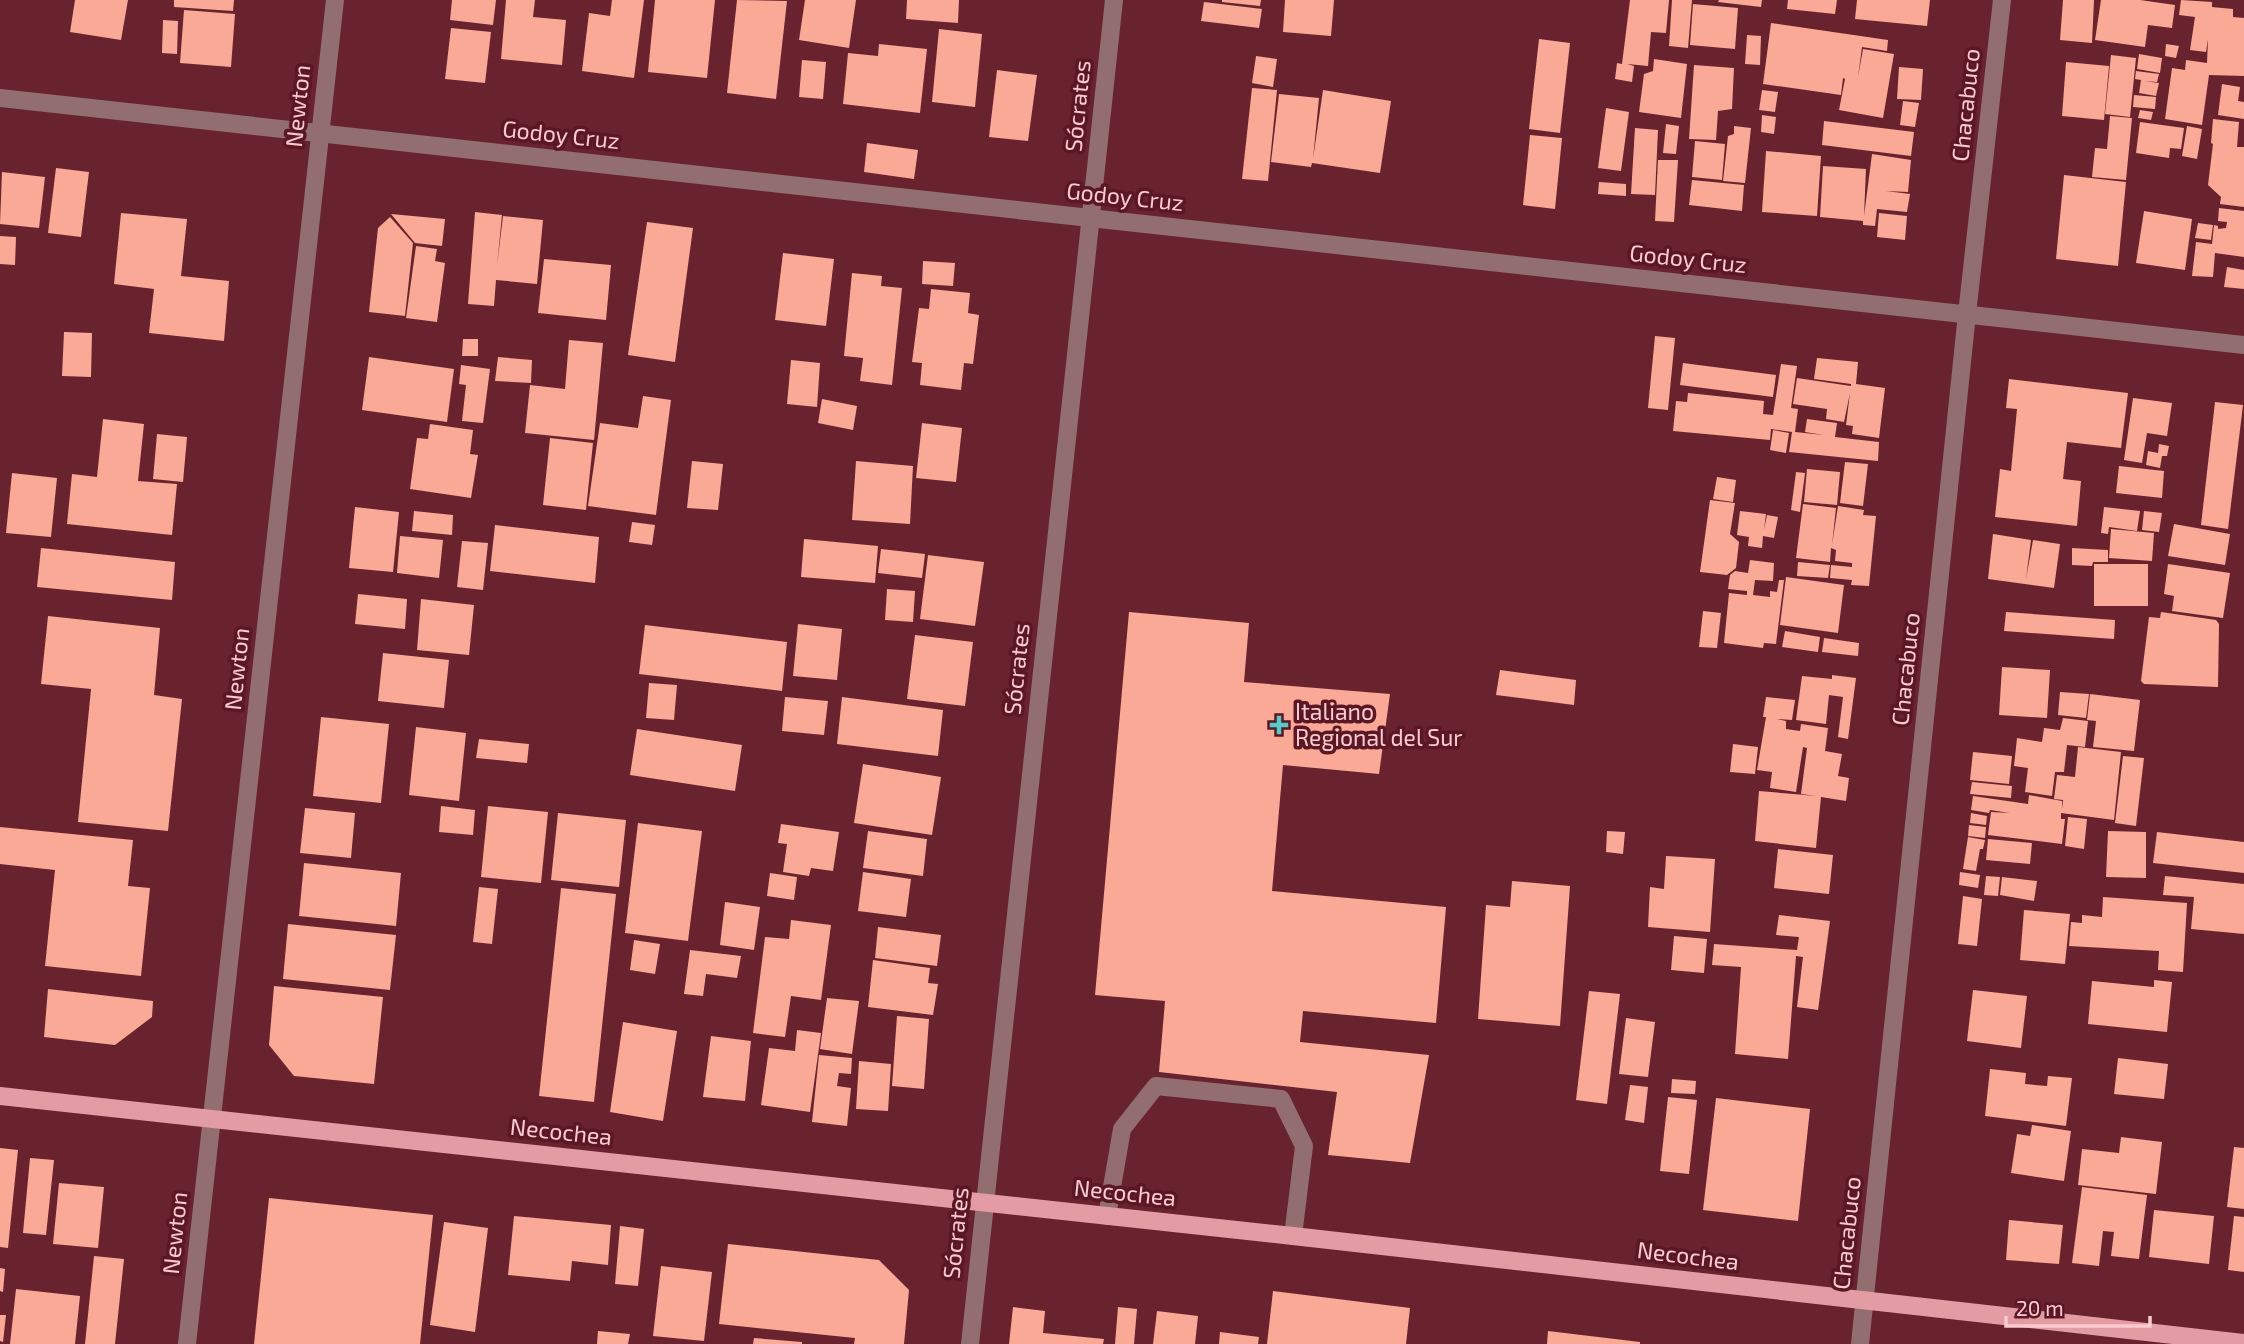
<svg xmlns="http://www.w3.org/2000/svg" width="2244" height="1344" font-family="'Exo 2',sans-serif">
<style>
.building{fill:#faa997}
.lines{fill:none;stroke-linecap:round;stroke-linejoin:round}
.minor{stroke:#926e71;stroke-width:18}
.major{stroke:#e39ca3;stroke-width:18}
.poi-dot{fill:#53cdca;stroke:#5c1725;stroke-width:2.5}
.labels{text-anchor:middle;stroke-width:7;stroke-linejoin:round;paint-order:stroke}
.street-label{font-size:23px;fill:#f8cccf;stroke:#5c1725}
.poi-label{font-size:23px;fill:#f8cccf;stroke:#5c1725;text-anchor:start}
</style>
<rect width="100%" height="100%" fill="#68232f"/>
<g class="building">
<path d="M75,0H128L121,40L70,32Z"/>
<path d="M174,0H234L233,11L174,7Z"/>
<path d="M452,0H496L493,25L450,20Z"/>
<path d="M506,0H535L533,17L566,20L562,65L501,59Z"/>
<path d="M612,0H644L634,78L582,71L589,13L610,16Z"/>
<path d="M655,0H715L707,78L648,72Z"/>
<path d="M737,0L787,1L776,99L727,93Z"/>
<path d="M805,0H856L849,48L799,40Z"/>
<path d="M907,0H959L958,23L906,19Z"/>
<path d="M1222,0H1261L1260,6L1222,2Z"/>
<path d="M1285,0H1334L1331,36L1283,32Z"/>
<path d="M1630,0H1669L1666,33L1651,32L1648,66L1627,64L1634,66L1632,82L1615,79L1617,63L1622,64Z"/>
<path d="M1672,0H1692L1688,48L1669,46Z"/>
<path d="M1719,0H1762L1761,7L1718,2Z"/>
<path d="M1788,0H1837L1835,14L1787,9Z"/>
<path d="M1857,0H1930L1927,26L1855,19Z"/>
<path d="M2063,0H2094L2092,43L2060,40Z"/>
<path d="M2101,0H2140L2175,5L2172,28L2148,25L2145,47L2095,40Z"/>
<path d="M2181,0L2212,2V7L2233,9V17L2244,18V76L2209,75L2202,125L2165,119L2172,68L2185,70L2186,60L2207,63L2208,39L2206,52L2190,50L2195,17L2179,15Z"/>
<path d="M1204,2L1262,9L1259,28L1201,21Z"/>
<path d="M1693,4L1738,8L1735,49L1690,45Z"/>
<path d="M184,10L235,14L231,67L180,63Z"/>
<path d="M163,20L178,21L177,54L162,53Z"/>
<path d="M1771,23L1888,40L1887,51L1862,47L1858,77L1863,49L1894,54L1883,118L1839,110L1845,79L1843,78L1841,95L1763,84Z"/>
<path d="M451,28L491,32L485,83L445,79Z"/>
<path d="M939,29L982,34L975,107L932,102Z"/>
<path d="M1747,35L1761,36L1760,65L1745,64Z"/>
<path d="M1539,39L1570,43L1560,133L1529,129Z"/>
<path d="M879,44L927,49L920,113L843,104L848,53L878,56Z"/>
<path d="M2166,44L2179,46L2176,58L2165,56Z"/>
<path d="M2139,54L2162,58L2160,73L2137,69Z"/>
<path d="M2111,55L2136,58L2130,117L2105,114Z"/>
<path d="M1256,56L1277,59L1273,87L1252,83Z"/>
<path d="M1654,59L1687,64L1681,118L1639,112L1644,74L1653,71Z"/>
<path d="M802,60L826,62L823,99L799,97Z"/>
<path d="M2066,62L2109,66L2104,120L2062,116Z"/>
<path d="M1694,65L1734,68L1732,109L1718,111L1716,140L1689,139Z"/>
<path d="M1899,67L1923,69L1921,100L1897,99Z"/>
<path d="M997,70L1037,75L1028,141L989,137Z"/>
<path d="M2136,71L2159,74L2157,82L2144,81L2159,83L2156,96L2139,93L2141,80L2135,79Z"/>
<path d="M2222,84L2240,87L2238,101L2244,102V119L2218,115Z"/>
<path d="M1252,88L1277,90L1268,181L1242,179Z"/>
<path d="M1323,90L1391,101L1380,173L1312,163L1311,167L1271,162L1279,94L1319,98L1313,159Z"/>
<path d="M1762,90L1778,92L1775,112L1759,110Z"/>
<path d="M2134,95L2156,97L2155,109L2133,107Z"/>
<path d="M1903,101L1919,103L1915,127L1900,125Z"/>
<path d="M1606,108L1629,112L1621,171L1598,168Z"/>
<path d="M2140,110L2153,112L2151,120L2138,118Z"/>
<path d="M1762,115L1776,117L1774,134L1761,132Z"/>
<path d="M2110,116L2132,118L2126,180L2092,177L2095,148L2107,149Z"/>
<path d="M2213,119L2239,122L2237,147H2244V207L2220,204L2221,197L2208,185L2213,144L2211,143Z"/>
<path d="M1824,121L1914,132L1911,156L1822,145Z"/>
<path d="M2140,122L2184,128L2181,149L2170,148L2169,158L2136,153Z"/>
<path d="M1666,124L1679,126L1676,154L1663,153Z"/>
<path d="M1734,126L1751,128L1745,183L1723,181L1728,136L1734,134Z"/>
<path d="M2187,126L2202,129L2197,159L2182,156Z"/>
<path d="M1635,128L1658,130L1655,195L1631,194Z"/>
<path d="M1530,135L1562,138L1555,209L1523,205Z"/>
<path d="M1695,141L1725,144L1722,180L1692,177Z"/>
<path d="M867,143L918,150L914,179L864,172Z"/>
<path d="M1766,151L1821,156L1817,216L1762,212Z"/>
<path d="M1872,154L1911,160L1908,192L1886,191L1910,194L1907,212L1877,209L1875,226L1863,225V221L1820,217L1823,166L1866,169L1864,216Z"/>
<path d="M1658,160H1678L1674,222L1655,221Z"/>
<path d="M56,168L89,172L81,237L48,233Z"/>
<path d="M2,172L45,177L39,228L0,224Z"/>
<path d="M2064,175L2126,182L2118,266L2056,259Z"/>
<path d="M1692,180L1744,185L1742,211L1689,205Z"/>
<path d="M1599,182L1626,184V196L1598,194Z"/>
<path d="M2219,208L2244,211V257L2215,253L2213,277L2192,276L2196,242L2212,244L2214,225L2218,226V229L2226,228L2227,222L2218,221Z"/>
<path d="M2144,211L2192,219L2185,270L2136,263Z"/>
<path d="M475,212L502,215L497,266L503,216L543,220L537,284L496,280L494,306L468,304Z"/>
<path d="M121,213L187,219L181,276L229,281L224,341L149,333L154,289L114,284Z"/>
<path d="M1879,213L1907,216L1905,240L1877,237Z"/>
<path d="M391,214L445,219L442,246L415,243Z"/>
<path d="M390,217L413,243L405,316L369,312L378,228Z"/>
<path d="M647,222L693,228L675,362L628,355Z"/>
<path d="M2198,223L2213,225L2211,240L2195,238Z"/>
<path d="M0,236L16,237L15,265L0,264Z"/>
<path d="M416,246L437,249L435,261L445,263L437,322L406,318Z"/>
<path d="M783,253L834,259L826,326L775,320Z"/>
<path d="M544,259L611,265L606,320L538,313Z"/>
<path d="M923,261L955,263L953,286L922,284Z"/>
<path d="M2227,267L2244,270V289L2224,287Z"/>
<path d="M852,273L882,276L881,286L902,288L892,385L860,381L863,358L844,356Z"/>
<path d="M931,289L970,293L968,313L979,315L973,364L964,363L961,390L920,385L922,363L912,362L919,308L929,309Z"/>
<path d="M64,332L92,333L91,377L62,376Z"/>
<path d="M1655,336L1675,338L1668,410L1648,408Z"/>
<path d="M463,339H478V356H462Z"/>
<path d="M569,340L603,343L594,440L525,433L530,385L565,389Z"/>
<path d="M369,357L454,369L447,422L362,410Z"/>
<path d="M498,357L532,360L531,383L495,381Z"/>
<path d="M1817,358L1858,362L1856,384L1885,388L1879,438L1852,434L1853,426L1846,425L1850,393L1844,422L1826,419L1827,409L1793,404L1797,378L1851,386V384L1814,379Z"/>
<path d="M791,360L820,363L817,407L787,404Z"/>
<path d="M1683,363L1776,375L1773,397L1680,385Z"/>
<path d="M1781,364L1797,366L1791,408L1798,409L1795,432L1824,435L1805,432L1807,419L1837,423L1835,437L1879,442L1878,461L1789,452L1792,432L1771,429L1770,440L1673,431L1676,401L1687,402L1688,393L1764,401L1763,414L1773,415Z"/>
<path d="M461,365L490,369L483,423L462,421L466,385L459,384Z"/>
<path d="M2009,379L2128,393L2121,448L2067,442L2063,479L2081,481L2077,526L1995,517L2000,469L2011,471L2017,409L2006,408Z"/>
<path d="M643,396L671,400L656,515L588,506L600,423L638,428Z"/>
<path d="M2133,398L2172,403L2167,436L2147,433L2142,463L2124,460Z"/>
<path d="M822,399L857,406L853,430L818,423Z"/>
<path d="M2215,402L2243,405L2228,529L2201,525Z"/>
<path d="M103,419L144,424L138,481L177,484L172,535L67,524L72,474L97,477Z"/>
<path d="M922,423L962,428L956,482L916,478Z"/>
<path d="M430,424L473,430L470,454L478,455L471,498L410,489L417,438L428,439Z"/>
<path d="M1773,430L1789,433L1786,453L1770,450Z"/>
<path d="M157,434L187,437L183,482L153,479Z"/>
<path d="M550,438L593,443L586,510L543,505Z"/>
<path d="M2159,444L2169,446L2167,456H2162L2160,468L2146,465L2148,451L2158,453Z"/>
<path d="M692,461L723,464L718,510L687,508Z"/>
<path d="M856,461L913,466L910,524L852,520Z"/>
<path d="M1845,462L1868,464L1863,506L1840,503Z"/>
<path d="M2119,466L2164,471L2162,498L2116,493Z"/>
<path d="M1807,469L1840,472L1837,505L1804,502Z"/>
<path d="M1796,472L1805,473L1800,512L1791,510Z"/>
<path d="M12,473L57,478L51,537L6,533Z"/>
<path d="M1717,477L1736,480L1733,502L1713,499Z"/>
<path d="M1710,500L1735,503L1730,534L1739,542L1736,568L1727,575L1700,572Z"/>
<path d="M1803,504L1836,508L1832,545L1838,506L1864,510L1863,515L1876,516L1869,586L1851,585L1852,580L1830,578L1831,565L1852,567V563L1835,561L1836,550L1831,548L1830,562L1796,558Z"/>
<path d="M355,507L399,512L393,572L349,568Z"/>
<path d="M2104,507L2140,511L2137,531L2109,527L2108,534L2101,533Z"/>
<path d="M414,511L453,515L452,535L412,531Z"/>
<path d="M1740,511L1766,514L1764,530L1767,515L1778,517L1774,538L1763,536L1762,548L1748,546L1749,537L1737,535Z"/>
<path d="M2144,511L2162,513L2159,532L2142,530Z"/>
<path d="M632,522L655,525L652,545L629,542Z"/>
<path d="M2174,524L2230,534L2225,565L2168,556Z"/>
<path d="M495,525L599,537L595,583L490,571Z"/>
<path d="M2111,529L2154,533L2152,561L2109,558Z"/>
<path d="M1993,534L2031,540L2026,579L2033,540L2060,544L2054,588L1988,579Z"/>
<path d="M400,536L443,540L439,578L397,573Z"/>
<path d="M804,539L878,546L875,583L801,577Z"/>
<path d="M462,541L488,543L483,590L457,587Z"/>
<path d="M41,548L175,562L172,600L37,587Z"/>
<path d="M2072,548L2108,550V562H2093L2092,566L2072,565Z"/>
<path d="M881,549L925,554L922,578L878,573Z"/>
<path d="M928,555L984,562L975,626L920,619Z"/>
<path d="M1750,560L1774,563L1773,581L1755,580L1753,595L1770,597V591L1777,592L1779,580H1784L1776,644L1764,643L1763,648L1724,643L1729,593L1747,595V591L1728,589L1730,575L1735,571L1748,573Z"/>
<path d="M1798,562L1830,565L1828,578L1797,576Z"/>
<rect x="2094" y="564" width="54" height="42"/>
<path d="M2168,564L2230,573L2223,618L2172,611L2174,596L2164,594Z"/>
<path d="M1786,577L1844,585L1838,633L1780,625Z"/>
<path d="M887,589L915,591L913,622L885,620Z"/>
<path d="M358,594L407,599L405,629L355,624Z"/>
<path d="M421,599L474,605L469,655L417,650Z"/>
<path d="M1703,611L1721,613L1717,648L1699,647Z"/>
<path d="M1129,612L1249,623L1244,682L1390,694L1379,774L1283,765L1272,891L1446,907L1436,1023L1303,1011L1300,1042L1429,1055L1410,1163L1328,1155L1337,1092L1159,1072L1165,1001L1095,995Z"/>
<path d="M2006,612L2115,620L2114,639L2004,631Z"/>
<path d="M2161,612L2216,620L2219,624L2218,687L2144,684L2141,681L2149,617L2160,618Z"/>
<path d="M48,616L160,628L154,695L182,699L168,831L78,822L91,689L41,684Z"/>
<path d="M798,624L842,629L837,680L793,676Z"/>
<path d="M645,625L787,642L782,691L639,674Z"/>
<path d="M1785,631L1820,637L1818,652L1782,647Z"/>
<path d="M915,635L973,642L965,706L907,699Z"/>
<path d="M1824,638L1859,643L1858,656L1822,652Z"/>
<path d="M383,653L449,660L444,708L378,701Z"/>
<path d="M2002,667L2050,670L2047,718L1999,715Z"/>
<path d="M1500,670L1576,680L1574,705L1496,695Z"/>
<path d="M1832,675L1856,678L1848,739L1838,737L1843,697L1829,695L1826,724L1796,720L1802,676L1832,679Z"/>
<path d="M649,683L677,685L674,720L646,718Z"/>
<path d="M2060,692L2089,694L2086,718L2058,715Z"/>
<path d="M2090,694L2140,700L2134,751L2093,747L2096,721L2087,720Z"/>
<path d="M785,697L828,701L824,735L782,731Z"/>
<path d="M842,697L943,710L938,756L837,744Z"/>
<path d="M1766,697L1795,700L1792,720L1777,719L1786,721V729L1800,731L1801,724L1828,728L1825,751L1842,754L1838,776L1849,778L1846,801L1821,797L1816,848L1755,841L1759,791L1817,796L1801,794L1807,748L1803,747L1796,792L1770,788L1772,772L1757,770L1766,717H1763Z"/>
<path d="M321,717L389,724L381,803L313,796Z"/>
<path d="M2063,718L2088,721L2085,747L2067,745L2064,772H2055L2052,796L2025,792L2028,768L2014,766L2017,738L2042,742L2044,728L2060,730Z"/>
<path d="M416,727L466,733L459,801L409,795Z"/>
<path d="M637,729L742,745L735,791L630,775Z"/>
<path d="M479,739L529,744L527,763L476,758Z"/>
<path d="M1733,744L1758,747L1755,774L1730,772Z"/>
<path d="M2078,747L2121,752L2114,820L2061,813V819H2065L2062,844L1988,835L1991,812L2010,813L1990,810L1989,813L1971,810L1973,796L2028,804L2029,795L2062,801V809L2063,800L2054,799L2057,775L2075,777Z"/>
<path d="M1973,752L2012,756L2009,784L1970,780Z"/>
<path d="M2123,756L2144,758L2136,826L2115,823Z"/>
<path d="M863,764L941,777L932,835L854,823Z"/>
<path d="M1972,782L2012,786L2011,798L1970,794Z"/>
<path d="M441,806L475,810L473,835L439,832Z"/>
<path d="M488,806L548,812L541,883L481,877Z"/>
<path d="M305,808L355,813L351,858L300,853Z"/>
<path d="M558,813L626,820L619,887L551,880Z"/>
<path d="M1971,813L1987,816L1986,825L1970,823Z"/>
<path d="M2068,817L2087,819L2084,849L2065,846Z"/>
<path d="M638,823L702,831L688,941L625,933Z"/>
<path d="M781,824L839,832L833,871L811,868L809,876L783,872L787,844L778,843Z"/>
<path d="M1969,825L1986,827L1985,838L1968,836Z"/>
<path d="M0,827L133,840L128,886L150,888L141,976L45,966L55,870L0,864Z"/>
<path d="M868,831L927,839L923,876L863,868Z"/>
<path d="M1607,831L1625,832L1623,854L1606,852Z"/>
<path d="M2108,831L2146,832V878L2106,877Z"/>
<path d="M2157,832L2244,842V873L2153,863Z"/>
<path d="M1968,837L1985,840L1983,849H1980L1976,871L1963,869Z"/>
<path d="M1988,839L2032,843L2030,864L1986,860Z"/>
<path d="M1778,849L1833,855L1829,894L1774,888Z"/>
<path d="M1666,856L1715,859L1710,932L1648,927L1650,887L1664,889Z"/>
<path d="M304,863L401,873L396,926L299,916Z"/>
<path d="M863,872L911,879L906,917L858,911Z"/>
<path d="M1960,872L1980,875L1978,888L1959,885Z"/>
<path d="M770,873L797,877L794,900L767,896Z"/>
<path d="M1986,876L2000,877L1998,896L1984,895Z"/>
<path d="M2165,876L2244,884V934L2191,929L2194,897L2163,895Z"/>
<path d="M2002,877L2037,881L2034,901L2000,895Z"/>
<path d="M1512,881L1570,886L1560,1026L1478,1019L1486,905L1510,907Z"/>
<path d="M479,887L498,889L492,944L473,942Z"/>
<path d="M561,888L616,894L594,1102L539,1096Z"/>
<path d="M1963,896L1982,899L1977,946L1958,944Z"/>
<path d="M2103,897L2187,903L2183,972L2158,970L2159,951L2069,946L2071,922L2082,923V915L2102,917Z"/>
<path d="M725,902L760,907L754,950L720,945Z"/>
<path d="M2024,910L2070,914L2065,964L2020,960Z"/>
<path d="M1779,915L1830,921L1818,1010L1797,1007L1803,957L1796,956L1788,1059L1735,1054L1741,967L1712,965L1714,944L1797,950L1799,937L1776,935Z"/>
<path d="M791,920L831,925L821,1000L791,996L785,1037L753,1033L765,937L789,939Z"/>
<path d="M288,924L396,935L390,990L283,979Z"/>
<path d="M878,927L941,935L937,966L875,958Z"/>
<path d="M1674,936L1707,939L1704,973L1671,970Z"/>
<path d="M634,940L660,944L655,974L630,970Z"/>
<path d="M690,950L741,956L737,978L706,974L703,996L684,994Z"/>
<path d="M873,960L930,968L928,983L938,984L933,1015L868,1007Z"/>
<path d="M2154,980L2172,982L2167,1032L2088,1024L2092,981L2154,987Z"/>
<path d="M274,986L383,997L374,1084L294,1076L269,1045Z"/>
<path d="M48,989L153,1001L152,1017L115,1045L44,1037Z"/>
<path d="M1973,990L2027,996L2021,1048L1967,1041Z"/>
<path d="M1589,991L1620,994L1607,1104L1576,1100Z"/>
<path d="M827,998L859,1001L852,1054L820,1049Z"/>
<path d="M897,1016L929,1019L924,1089L892,1086Z"/>
<path d="M1626,1018L1655,1022L1648,1077L1619,1074Z"/>
<path d="M623,1022L677,1031L663,1121L610,1112Z"/>
<path d="M797,1030L821,1033L810,1112L761,1105L769,1048L795,1051Z"/>
<path d="M711,1036L751,1041L745,1101L703,1097Z"/>
<path d="M819,1055L852,1058L851,1074L839,1073L837,1086L851,1088L847,1126L812,1122Z"/>
<path d="M2118,1058L2168,1064L2164,1099L2114,1094Z"/>
<path d="M859,1061L891,1064L888,1111L856,1109Z"/>
<path d="M1990,1069L2026,1073L2025,1084L2047,1086L2048,1076L2072,1078L2066,1126L1985,1116Z"/>
<path d="M1672,1079L1696,1081L1695,1094L1671,1093Z"/>
<path d="M1630,1085L1648,1087L1644,1123L1625,1120Z"/>
<path d="M1668,1097L1697,1100L1689,1174L1660,1171Z"/>
<path d="M1716,1098L1810,1109L1798,1221L1703,1210Z"/>
<path d="M2032,1125L2071,1131L2064,1181L2011,1173L2017,1134L2030,1136Z"/>
<path d="M2121,1137L2162,1142L2156,1194L2078,1185L2082,1149L2119,1153Z"/>
<path d="M2234,1147L2244,1148V1209L2227,1207Z"/>
<path d="M0,1148L18,1150L8,1248L0,1247Z"/>
<path d="M30,1158L54,1160L46,1235L23,1233Z"/>
<path d="M59,1183L104,1187L98,1248L53,1244Z"/>
<path d="M2082,1187L2147,1195L2139,1259L2111,1256L2114,1232L2103,1231L2099,1266L2072,1263Z"/>
<path d="M269,1198L433,1215L420,1344H254Z"/>
<path d="M2154,1210L2214,1216L2209,1264L2149,1257Z"/>
<path d="M514,1216L611,1225L608,1265L572,1261L570,1281L508,1275Z"/>
<path d="M2234,1216L2244,1217V1272L2228,1270Z"/>
<path d="M2009,1220L2063,1225L2059,1264L2006,1260Z"/>
<path d="M444,1222L488,1228L475,1332L430,1325Z"/>
<path d="M620,1226L644,1229L638,1286L615,1284Z"/>
<path d="M728,1244L879,1260L909,1290L904,1344H854L855,1338L719,1324Z"/>
<path d="M94,1256L124,1259L115,1344H85Z"/>
<path d="M661,1266L712,1272L704,1341L653,1336Z"/>
<path d="M0,1268L5,1269L3,1292L0,1291Z"/>
<path d="M16,1289L80,1296L75,1344H10Z"/>
<path d="M1273,1291L1410,1308L1406,1344H1267Z"/>
<path d="M1013,1307L1045,1311L1043,1333L1104,1339L1103,1344H1009Z"/>
<path d="M1118,1307L1137,1309L1134,1344H1115Z"/>
<path d="M1157,1311L1198,1316L1195,1344H1153Z"/>
<path d="M0,1315H6L3,1342L0,1341Z"/>
<path d="M598,1331L630,1334L628,1344H597Z"/>
<path d="M1548,1331L1640,1342V1344H1547Z"/>
<path d="M1220,1332L1259,1337L1258,1344H1219Z"/>
<path d="M754,1338L802,1342V1344H753Z"/>
</g>
<g class="lines">
<g class="minor">
<path d="M0,98L2244,345"/>
<path d="M1107,1216L1122,1129L1156,1086L1281,1099L1304,1146L1293,1236"/>
<path d="M187,1344L335,0"/>
<path d="M970,1344L1114,0"/>
<path d="M1860,1344L1967,314L2002,0"/>
</g>
<path class="major" d="M0,1096L1293,1236L2244,1343"/>
</g>
<path class="poi-dot" d="M1275.5 714.5h7v7h7v7h-7v7h-7v-7h-7v-7h7z"/>
<g class="labels">
<g class="street-label">
<text transform="translate(1966 105) rotate(-84)" y="8">Chacabuco</text>
<text transform="translate(298 106) rotate(-84)" y="8">Newton</text>
<text transform="translate(1078 106) rotate(-84)" y="8">Sócrates</text>
<text transform="translate(561 135) rotate(6)" y="8">Godoy Cruz</text>
<text transform="translate(1125 197) rotate(6)" y="8">Godoy Cruz</text>
<text transform="translate(1688 259) rotate(6)" y="8">Godoy Cruz</text>
<text transform="translate(237 669) rotate(-84)" y="8">Newton</text>
<text transform="translate(1017 669) rotate(-84)" y="8">Sócrates</text>
<text transform="translate(1906 669) rotate(-84)" y="8">Chacabuco</text>
<text transform="translate(561 1132) rotate(6)" y="8">Necochea</text>
<text transform="translate(1125 1193) rotate(6)" y="8">Necochea</text>
<text transform="translate(175 1233) rotate(-84)" y="8">Newton</text>
<text transform="translate(956 1233) rotate(-84)" y="8">Sócrates</text>
<text transform="translate(1847 1233) rotate(-84)" y="8">Chacabuco</text>
<text transform="translate(1688 1256) rotate(7)" y="8">Necochea</text>
</g>
<g class="poi-label">
<text x="1295" y="720">Italiano<tspan x="1295" dy="26">Regional del Sur</tspan></text>
</g>
</g>
<path d="M2006 1316v10h144v-10" fill="none" stroke="#f8cccf" stroke-width="3.5"/>
<text x="2016" y="1316" font-size="21" fill="#f8cccf" stroke="#5c1725" stroke-width="5" paint-order="stroke">20 m</text>
</svg>
